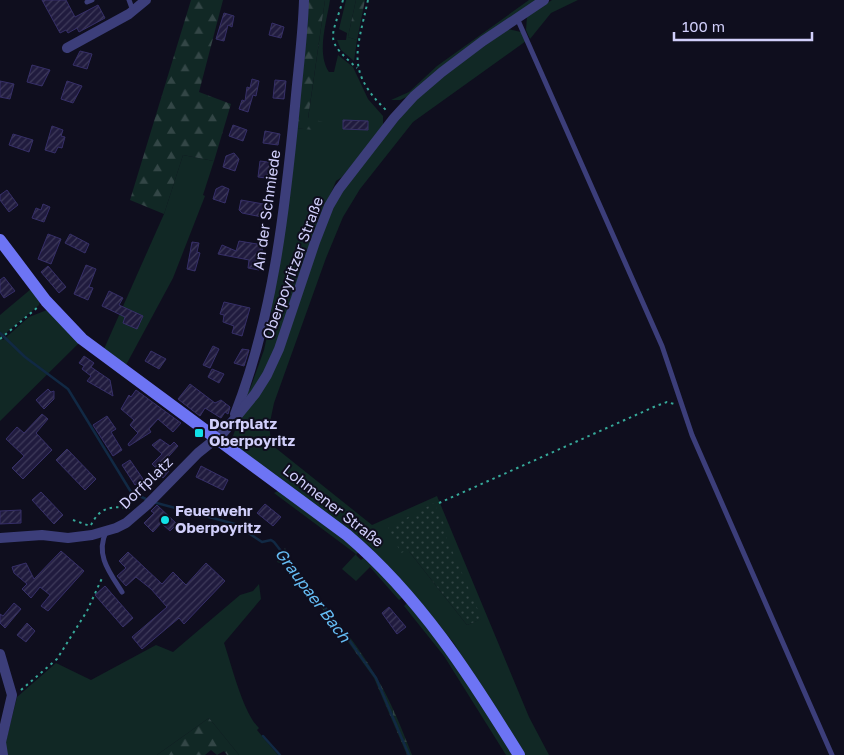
<svg xmlns="http://www.w3.org/2000/svg" width="844" height="755" font-family="'Golos Text',sans-serif">
<style>
.grass{fill:#112825;fill-rule:evenodd}
.forest{fill:url(#forest-firs)}
.wetland{fill:url(#wetland-marsh)}
.park{fill:url(#park-dots)}
.lines{fill:none;stroke-linecap:round;stroke-linejoin:round}
.stream{stroke:#112944;stroke-width:2.5}
.building{fill:url(#building-hatch);stroke:#362f68}
.path{stroke:#36a899;stroke-width:2;stroke-dasharray:2.5 4;stroke-linecap:butt}
.lane{stroke:#3c3e7a;stroke-width:5}
.street{stroke:#3c3e7a;stroke-width:10}
.secondary{stroke:#6d74f4;stroke-width:12}
.poi-dot{fill:#11e0e6;stroke:#0f0e1e;stroke-width:2}
.labels{text-anchor:middle;stroke-width:4;stroke-linejoin:round;paint-order:stroke}
.street-label{font-size:15px;fill:#d1cffb;stroke:#0f0e1e}
.poi-label{font-size:15px;font-weight:bold;fill:#d1cffb;stroke:#0f0e1e;text-anchor:start}
.water-label{font-size:16px;font-style:italic;fill:#65bcf4;stroke:#0f0e1e}
</style>
<defs>
<pattern id="forest-firs" width="22" height="20" patternUnits="userSpaceOnUse" patternTransform="scale(1.25)"><rect width="22" height="20" fill="#112825"/><path d="M5 1l3.5 6h-7zM16 11l3.5 6h-7z" fill="#334646"/></pattern>
<pattern id="wetland-marsh" width="20" height="14" patternUnits="userSpaceOnUse" patternTransform="scale(1.25)"><rect width="20" height="14" fill="#112825"/><path d="M1 5h8M5 5V1M11 12h8M15 12V8" fill="none" stroke="#334646"/></pattern>
<pattern id="park-dots" width="8" height="8" patternUnits="userSpaceOnUse" patternTransform="scale(1.25)"><rect width="8" height="8" fill="#112825"/><path d="M2 2h.1M6 6h.1" fill="none" stroke="#334646" stroke-width="1.8" stroke-linecap="round"/></pattern>
<pattern id="building-hatch" width="6" height="6" patternUnits="userSpaceOnUse" patternTransform="scale(1.25)"><rect width="6" height="6" fill="#201b3e"/><path d="M-1 1l2-2M0 6l6-6M5 7l2-2" fill="none" stroke="#3f3b5b"/></pattern>
</defs>
<rect width="100%" height="100%" fill="#0f0e1e"/>
<g class="grass">
<path d="M325,0H330C327,21 316,53 329,72H334L338,55L353,67L368,99L383,116V127L342,177L336,181C322,214 310,247 299,281C285,322 274,373 241,404L247,389H250L264,350L272,313L269,310L295,128L322,130L308,119Z"/>
<path d="M346,0H356L348,37L357,40L354,61L341,50L337,40H346L347,33L339,29Z"/>
<path d="M529,0H540L409,96L400,100H391L409,92L437,66Z"/>
<path d="M552,0H578L551,13L530,39L526,30L527,16Z"/>
<path d="M508,29L521,32L526,41L413,122L360,189L343,217L326,258L274,403L269,427L272,445L372,525L437,496L529,717L549,755H524L453,642L393,572L235,447L231,441L240,417L258,395L326,220L342,190L414,101L443,75ZM408,550L481,619L467,625Z"/>
<path d="M183,155L214,161L203,195L205,196L173,278L126,365L104,349L164,214Z"/>
<path d="M31,289L40,301L39,305L0,338L3,340L29,317L47,310L79,343L0,421V315Z"/>
<path d="M278,491L359,551L356,555L361,560L365,557L403,597L399,600L370,567L356,581L342,569L356,554L274,493Z"/>
<path d="M259,584L261,599L224,643C232,666 243,713 259,728L257,730L278,755H239L209,718L157,755H6V741L17,697L56,663L91,680L156,645L173,652L240,595L253,591Z"/>
<path d="M407,603L456,662L513,755H506L444,656L404,606Z"/>
</g>
<g class="forest">
<path d="M191,0H223L199,92L231,104L214,161L183,155L164,214L130,200Z"/>
<path d="M307,0H325L308,118L323,122L322,131L295,128Z"/>
<path d="M356,0H365L357,40L348,37Z"/>
<path d="M209,718L239,755H227L224,751L217,755L211,750L205,755H157Z"/>
</g>
<path class="wetland" d="M285,548L290,561C319,600 353,636 377,678C391,702 402,729 412,755H407L374,678L346,639L288,565L277,562Z"/>
<path class="park" d="M434,503L446,528L444,532L482,619L467,625L408,550L401,553L388,528Z"/>
<g class="lines">
<g class="stream">
<path d="M0,333L25,357L68,389L131,492L148,500"/>
<path d="M153,502L235,524L262,542L271,540L274,542L337,623L376,678L409,755"/>
<path d="M263,736L280,755"/>
</g>
</g>
<g class="building">
<path d="M42,0H66L75,17L98,5L105,18L79,32L77,28L68,33L66,30L60,33Z"/>
<path d="M224,13L234,16L232,27L228,25L224,41L216,39Z"/>
<path d="M272,23L284,27L281,38L269,35Z"/>
<path d="M80,51L92,54L87,69L73,65Z"/>
<path d="M32,65L50,70L42,86L27,82Z"/>
<path d="M252,79L259,81L256,96L253,95L248,112L239,109L242,100L245,101L247,87L250,88Z"/>
<path d="M275,80L286,81L284,99L273,98Z"/>
<path d="M0,81L14,84L10,99L0,97Z"/>
<path d="M67,81L82,86L73,103L61,99Z"/>
<path d="M343,120L368,121V130L343,129Z"/>
<path d="M233,125L247,130L243,141L229,136Z"/>
<path d="M52,126L63,130L61,136L65,137L62,148L58,147L55,153L45,150Z"/>
<path d="M265,131L280,134L278,145L263,143Z"/>
<path d="M13,134L33,140L29,152L9,145Z"/>
<path d="M234,153L239,159L235,171L223,167L226,156Z"/>
<path d="M260,161L276,163L274,179L258,177Z"/>
<path d="M222,186L229,189L225,203L213,199L216,189Z"/>
<path d="M7,190L18,205L9,212L0,200V195Z"/>
<path d="M241,200L269,205L267,218L242,213L239,210Z"/>
<path d="M43,204L50,207L44,222L32,218L36,208L41,210Z"/>
<path d="M48,234L61,239L51,264L38,259Z"/>
<path d="M70,234L89,244L85,253L65,243Z"/>
<path d="M239,241L263,245L259,270L248,268L249,260L218,254L222,245L236,251Z"/>
<path d="M192,242L199,243L197,252L200,253L195,271L187,269Z"/>
<path d="M86,265L96,269L89,287L93,288L88,300L74,294Z"/>
<path d="M48,266L66,287L59,293L41,272Z"/>
<path d="M4,277L15,291L4,298L0,292V280Z"/>
<path d="M109,291L123,298L119,305L143,316L137,329L123,323L125,317L102,306Z"/>
<path d="M224,302L250,308L242,336L232,333L234,326L223,322L224,315L220,314Z"/>
<path d="M213,346L219,349L210,368L203,365Z"/>
<path d="M242,349L249,350L244,366L234,363Z"/>
<path d="M151,351L166,359L159,369L145,361Z"/>
<path d="M84,356L94,363L91,367L110,380L113,396L87,381L91,376L82,369L84,366L79,363Z"/>
<path d="M212,369L224,374L219,383L208,377Z"/>
<path d="M190,384L215,403L221,400L230,407L228,414L225,412L221,418L205,408L200,416L192,410L178,399Z"/>
<path d="M48,389L51,392L54,391V399L44,409L36,400Z"/>
<path d="M136,390L181,423L173,432L158,419L149,429L151,432L129,446L128,444L138,433L130,425L134,420L121,409L129,395L131,397Z"/>
<path d="M42,414L48,419L36,433L52,450L23,479L12,468L24,456L6,439L17,427L24,433Z"/>
<path d="M107,416L116,429L111,432L122,450L113,456L93,425Z"/>
<path d="M160,439L170,446L174,442L178,446L162,464L169,471L163,478L154,470L156,468L152,464L162,454L152,445Z"/>
<path d="M67,449L96,479L85,490L56,460Z"/>
<path d="M130,460L143,479L135,485L122,465Z"/>
<path d="M201,466L228,480L223,490L196,477Z"/>
<path d="M41,492L63,515L54,524L32,500Z"/>
<path d="M265,504L281,517L273,526L257,513Z"/>
<path d="M157,505L177,524L170,531L161,523L153,532L144,523L154,513L151,511Z"/>
<path d="M21,510V523L0,524V511Z"/>
<path d="M61,551L84,571L48,611L41,606L50,595L40,587L31,598L22,589L27,584L14,573L12,567L26,563L34,579Z"/>
<path d="M128,552L162,584L173,572L186,585L206,563L225,581L184,624L179,618L142,649L132,637L167,607L151,589L136,577L126,586L117,576L126,568L119,561Z"/>
<path d="M105,586L133,618L123,627L95,595Z"/>
<path d="M14,603L21,609L5,628L0,623V614L3,616Z"/>
<path d="M389,607L406,627L397,634L382,613Z"/>
<path d="M27,623L35,631L26,642L17,635Z"/>
</g>
<g class="lines">
<g class="path">
<path d="M343,0C331,40 324,39 357,68"/>
<path d="M368,0C357,51 345,71 387,111"/>
<path d="M0,339L38,307"/>
<path d="M439,503L656,406L667,402L674,404"/>
<path d="M73,520L90,526"/>
<path d="M91,525C100,507 111,506 130,508"/>
<path d="M21,690L57,659L87,611L103,576"/>
</g>
<g class="lane">
<path d="M129,0L133,11"/>
<path d="M87,2L92,0"/>
<path d="M517,18L662,346L692,435L832,755"/>
<path d="M106,532C95,555 110,573 122,592"/>
</g>
<g class="street">
<path d="M67,48L129,14L146,0"/>
<path d="M235,414C273,317 285,210 295,106C298,71 303,35 304,0"/>
<path d="M0,538L42,535L68,538L92,535L116,528L126,523L147,505L198,453L223,433L255,394L267,375L279,349L315,242L329,206L339,189L394,118L414,96L442,72L483,41L544,0"/>
<path d="M0,654L12,695L1,742L3,755"/>
</g>
<path class="secondary" d="M0,240L46,301L82,339L347,535C420,597 469,674 519,755"/>
</g>
<g class="poi-dot">
<rect x="194" y="428" width="10" height="10" rx="2.5"/>
<circle cx="165" cy="520" r="5"/>
</g>
<g class="labels">
<g class="street-label">
<text transform="translate(267 210) rotate(-82)" y="5">An der Schmiede</text>
<text transform="translate(293 268) rotate(-70)" y="5">Oberpoyritzer Straße</text>
<text transform="translate(146 483) rotate(-44)" y="5">Dorfplatz</text>
<text transform="translate(333 506) rotate(38)" y="5">Lohmener Straße</text>
</g>
<g class="poi-label">
<text x="209" y="429">Dorfplatz<tspan x="209" dy="17">Oberpoyritz</tspan></text>
<text x="175" y="516">Feuerwehr<tspan x="175" dy="17">Oberpoyritz</tspan></text>
</g>
<g class="water-label">
<text transform="translate(313 595) rotate(53)" y="6">Graupaer Bach</text>
</g>
</g>
<path d="M674 32v8h138v-8" fill="none" stroke="#d1cffb" stroke-width="2.5"/>
<text x="682" y="32" font-size="15" fill="#d1cffb" stroke="#0f0e1e" stroke-width="4" paint-order="stroke">100 m</text>
</svg>
